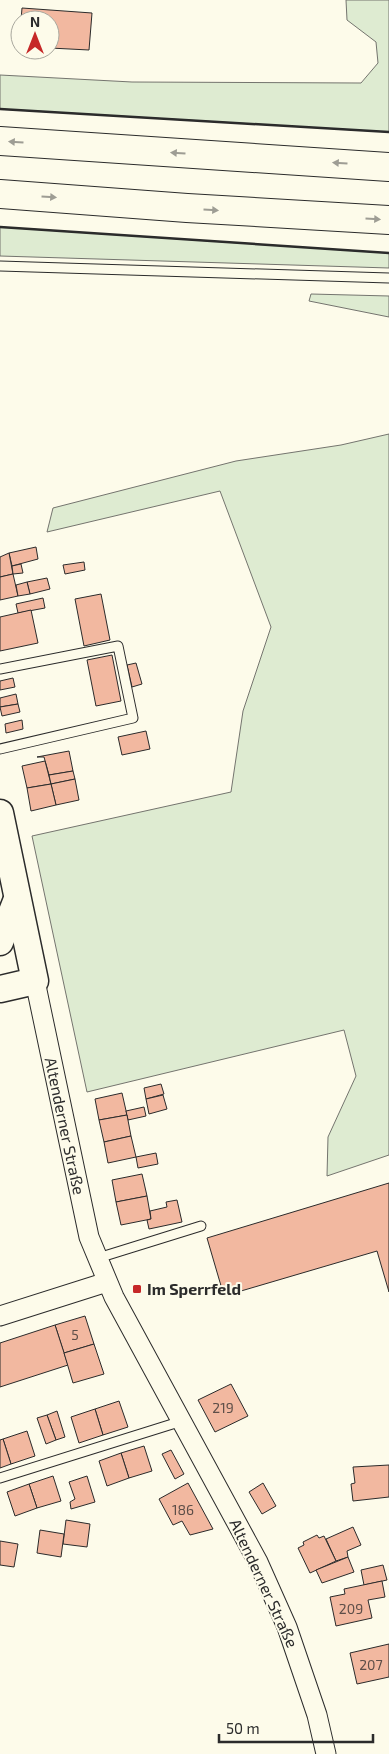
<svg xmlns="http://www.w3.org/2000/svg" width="389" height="1754" font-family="'Exo 2',sans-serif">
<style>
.green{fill:#deebd1;stroke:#74746e}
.building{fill:#f2b8a0;stroke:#2b2b2b}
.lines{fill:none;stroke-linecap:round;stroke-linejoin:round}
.lane-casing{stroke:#2b2b2b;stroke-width:11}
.street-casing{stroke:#2b2b2b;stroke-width:21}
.secondary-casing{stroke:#2b2b2b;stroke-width:29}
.highway-casing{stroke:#2b2b2b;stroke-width:30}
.lane{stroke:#fdfbea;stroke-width:9}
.street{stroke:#fdfbea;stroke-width:19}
.secondary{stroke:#fdfbea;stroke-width:26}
.highway{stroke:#fdfbea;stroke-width:28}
.wall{stroke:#2b2b2b;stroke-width:2.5}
.oneway{fill:#9e9d94}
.poi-dot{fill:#c62828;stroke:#fdfbea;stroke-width:2}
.labels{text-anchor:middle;stroke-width:4;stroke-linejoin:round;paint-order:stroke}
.number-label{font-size:14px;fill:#5d4e48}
.street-label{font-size:16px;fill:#2b2b2b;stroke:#fdfbea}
.poi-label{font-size:16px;font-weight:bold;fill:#2b2b2b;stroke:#fdfbea;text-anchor:start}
</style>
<rect width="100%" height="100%" fill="#fdfbea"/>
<g class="green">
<path d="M346,0H389V132L0,109V75L132,82L361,83L378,63L376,42L347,20Z"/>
<path d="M0,227L389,253V268L0,256Z"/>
<path d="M311,294L389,296V317L309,301Z"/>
<path d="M389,434V1155L327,1176L328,1137L356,1076L344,1030L87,1092L32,836L231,792L243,711L271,627L220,491L47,532L53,508L236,461L341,445Z"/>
</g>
<g class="building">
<path d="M22,8L92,13L89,50L50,48V20H21Z"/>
<path d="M36,547L38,559L12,566L9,553Z"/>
<path d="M9,553L13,574L0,577V557Z"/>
<path d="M84,562L85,570L65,574L63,565Z"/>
<path d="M21,564L23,573L13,574L12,566Z"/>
<path d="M13,574L18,596L0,600V577Z"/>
<path d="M47,578L50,589L30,594L27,582Z"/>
<path d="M27,582L30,594L18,596L16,585Z"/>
<path d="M101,594L110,640L84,646L75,599Z"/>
<path d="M43,598L45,608L18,613L16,604Z"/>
<path d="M31,610L38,643L0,651V617Z"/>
<path d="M112,655L121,701L96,706L87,660Z"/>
<path d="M136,663L142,684L132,687L127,665Z"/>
<path d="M13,678L15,687L0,690V681Z"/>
<path d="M16,694L18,704L0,707V698Z"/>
<path d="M18,704L20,712L2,716L0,707Z"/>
<path d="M22,720L23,729L6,733L5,724Z"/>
<path d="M146,731L150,749L122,755L118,737Z"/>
<path d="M69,751L73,771L49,775L44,757H37Z"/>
<path d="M45,761L51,784L27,788L22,766Z"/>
<path d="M73,771L75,779L51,784L49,775Z"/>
<path d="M75,779L79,800L56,805L51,784Z"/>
<path d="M51,784L56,805L31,811L27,788Z"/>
<path d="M161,1084L164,1094L146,1099L144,1088Z"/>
<path d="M122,1093L127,1115L99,1120L95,1099Z"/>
<path d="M163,1095L167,1109L149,1114L146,1099Z"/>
<path d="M144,1107L146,1116L128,1120L126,1111Z"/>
<path d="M127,1115L131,1136L104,1142L99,1120Z"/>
<path d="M131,1136L136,1157L108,1163L104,1142Z"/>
<path d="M156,1153L158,1164L138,1168L136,1157Z"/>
<path d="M142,1174L147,1196L116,1202L112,1180Z"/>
<path d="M389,1183V1292L377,1251L224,1296L207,1238Z"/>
<path d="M147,1196L151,1219L121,1225L116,1202Z"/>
<path d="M177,1200L182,1222L149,1229L147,1220L151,1219L150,1211L167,1207L166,1202Z"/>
<path d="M85,1316L94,1344L64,1353L55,1325Z"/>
<path d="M55,1325L68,1365L0,1387V1343Z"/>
<path d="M94,1344L104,1374L73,1383L64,1353Z"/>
<path d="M231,1384L248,1416L215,1432L198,1400Z"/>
<path d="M119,1401L128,1427L103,1435L95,1409Z"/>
<path d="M95,1409L103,1435L79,1443L71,1417Z"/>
<path d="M57,1411L65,1437L56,1440L47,1415Z"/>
<path d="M47,1415L56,1440L46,1444L37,1418Z"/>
<path d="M27,1431L35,1456L11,1464L3,1439Z"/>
<path d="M3,1439L11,1464L0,1468V1440Z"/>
<path d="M144,1446L152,1471L129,1478L121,1453Z"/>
<path d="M171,1450L184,1474L175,1479L162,1454Z"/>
<path d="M121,1453L129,1478L107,1486L99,1461Z"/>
<path d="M389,1465V1497L353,1501L351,1484L355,1483L353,1467Z"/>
<path d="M53,1476L61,1501L37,1508L29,1484Z"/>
<path d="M87,1476L95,1502L71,1509L70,1502L75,1499L69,1482Z"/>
<path d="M188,1483L213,1529L190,1535L182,1521L173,1525L159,1499Z"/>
<path d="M263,1483L276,1506L262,1514L249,1492Z"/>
<path d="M29,1484L37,1508L15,1516L7,1492Z"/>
<path d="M66,1520L90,1524L87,1547L63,1544Z"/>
<path d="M353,1527L361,1545L347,1551L348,1557L336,1561L326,1539Z"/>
<path d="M40,1530L64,1534L61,1557L37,1553Z"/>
<path d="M317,1535L319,1538L324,1536L336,1561L310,1573L298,1548L304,1545L303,1542Z"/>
<path d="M0,1541L18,1544L14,1567L0,1565Z"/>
<path d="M348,1557L354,1572L322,1583L316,1570Z"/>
<path d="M383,1565L387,1580L364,1585L361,1570Z"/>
<path d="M382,1581L385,1597L368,1600L372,1618L336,1626L330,1597L345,1594L344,1589Z"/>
<path d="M389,1644V1677L357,1684L350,1653Z"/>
</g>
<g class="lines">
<g class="lane-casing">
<g id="lane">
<path d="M0,266L389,278"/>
<path d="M0,669L118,646L133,718L0,749"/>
<path d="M98,1258L201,1226"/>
<path d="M0,1478L182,1421"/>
</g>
</g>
<g class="street-casing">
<g id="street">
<path d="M35,981L89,1237L114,1297L258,1562L287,1627L317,1715L326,1754"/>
<path d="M0,1316L107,1282"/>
</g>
</g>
<g class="secondary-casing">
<g id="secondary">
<path d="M0,813L35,981L0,989"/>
<path d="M0,942L17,899"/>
</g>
</g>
<g class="highway-casing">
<g id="highway">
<path d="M0,141L389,167"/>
<path d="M0,194L187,208L389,220"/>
</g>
</g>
<use href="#lane" class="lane"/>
<use href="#street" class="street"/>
<use href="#secondary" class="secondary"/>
<use href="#highway" class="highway"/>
<g class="wall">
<path d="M0,109L389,132"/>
<path d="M0,227L389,253"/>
</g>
</g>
<defs><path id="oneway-solid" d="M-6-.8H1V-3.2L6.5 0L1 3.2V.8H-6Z" transform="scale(1.25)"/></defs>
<g class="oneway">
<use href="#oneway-solid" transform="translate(16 142) rotate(-176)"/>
<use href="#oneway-solid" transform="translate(178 153) rotate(-176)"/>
<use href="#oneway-solid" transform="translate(340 163) rotate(-176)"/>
<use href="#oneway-solid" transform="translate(49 197) rotate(4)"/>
<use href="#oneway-solid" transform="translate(211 210) rotate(3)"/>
<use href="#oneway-solid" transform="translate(373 219) rotate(3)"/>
</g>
<rect class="poi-dot" x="132" y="1284" width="10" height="10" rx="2.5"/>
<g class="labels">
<g class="number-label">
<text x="75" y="1340">5</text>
<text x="223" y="1413">219</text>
<text x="183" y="1515">186</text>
<text x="351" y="1614">209</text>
<text x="371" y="1670">207</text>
</g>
<g class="street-label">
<text transform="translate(65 1126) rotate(78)" y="6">Altenderner Straße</text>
<text transform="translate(264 1583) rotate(65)" y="6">Altenderner Straße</text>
</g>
<g class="poi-label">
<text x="147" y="1295">Im Sperrfeld</text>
</g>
</g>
<g transform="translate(35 35)"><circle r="24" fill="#fdfbea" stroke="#a9a89e"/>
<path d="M0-4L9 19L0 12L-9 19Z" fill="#c62828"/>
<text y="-8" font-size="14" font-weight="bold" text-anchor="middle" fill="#2b2b2b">N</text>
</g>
<path d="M219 1734v8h154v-8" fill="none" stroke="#2b2b2b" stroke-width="2.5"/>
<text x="226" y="1734" font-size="15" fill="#2b2b2b" stroke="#fdfbea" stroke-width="4" paint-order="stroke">50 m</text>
</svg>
